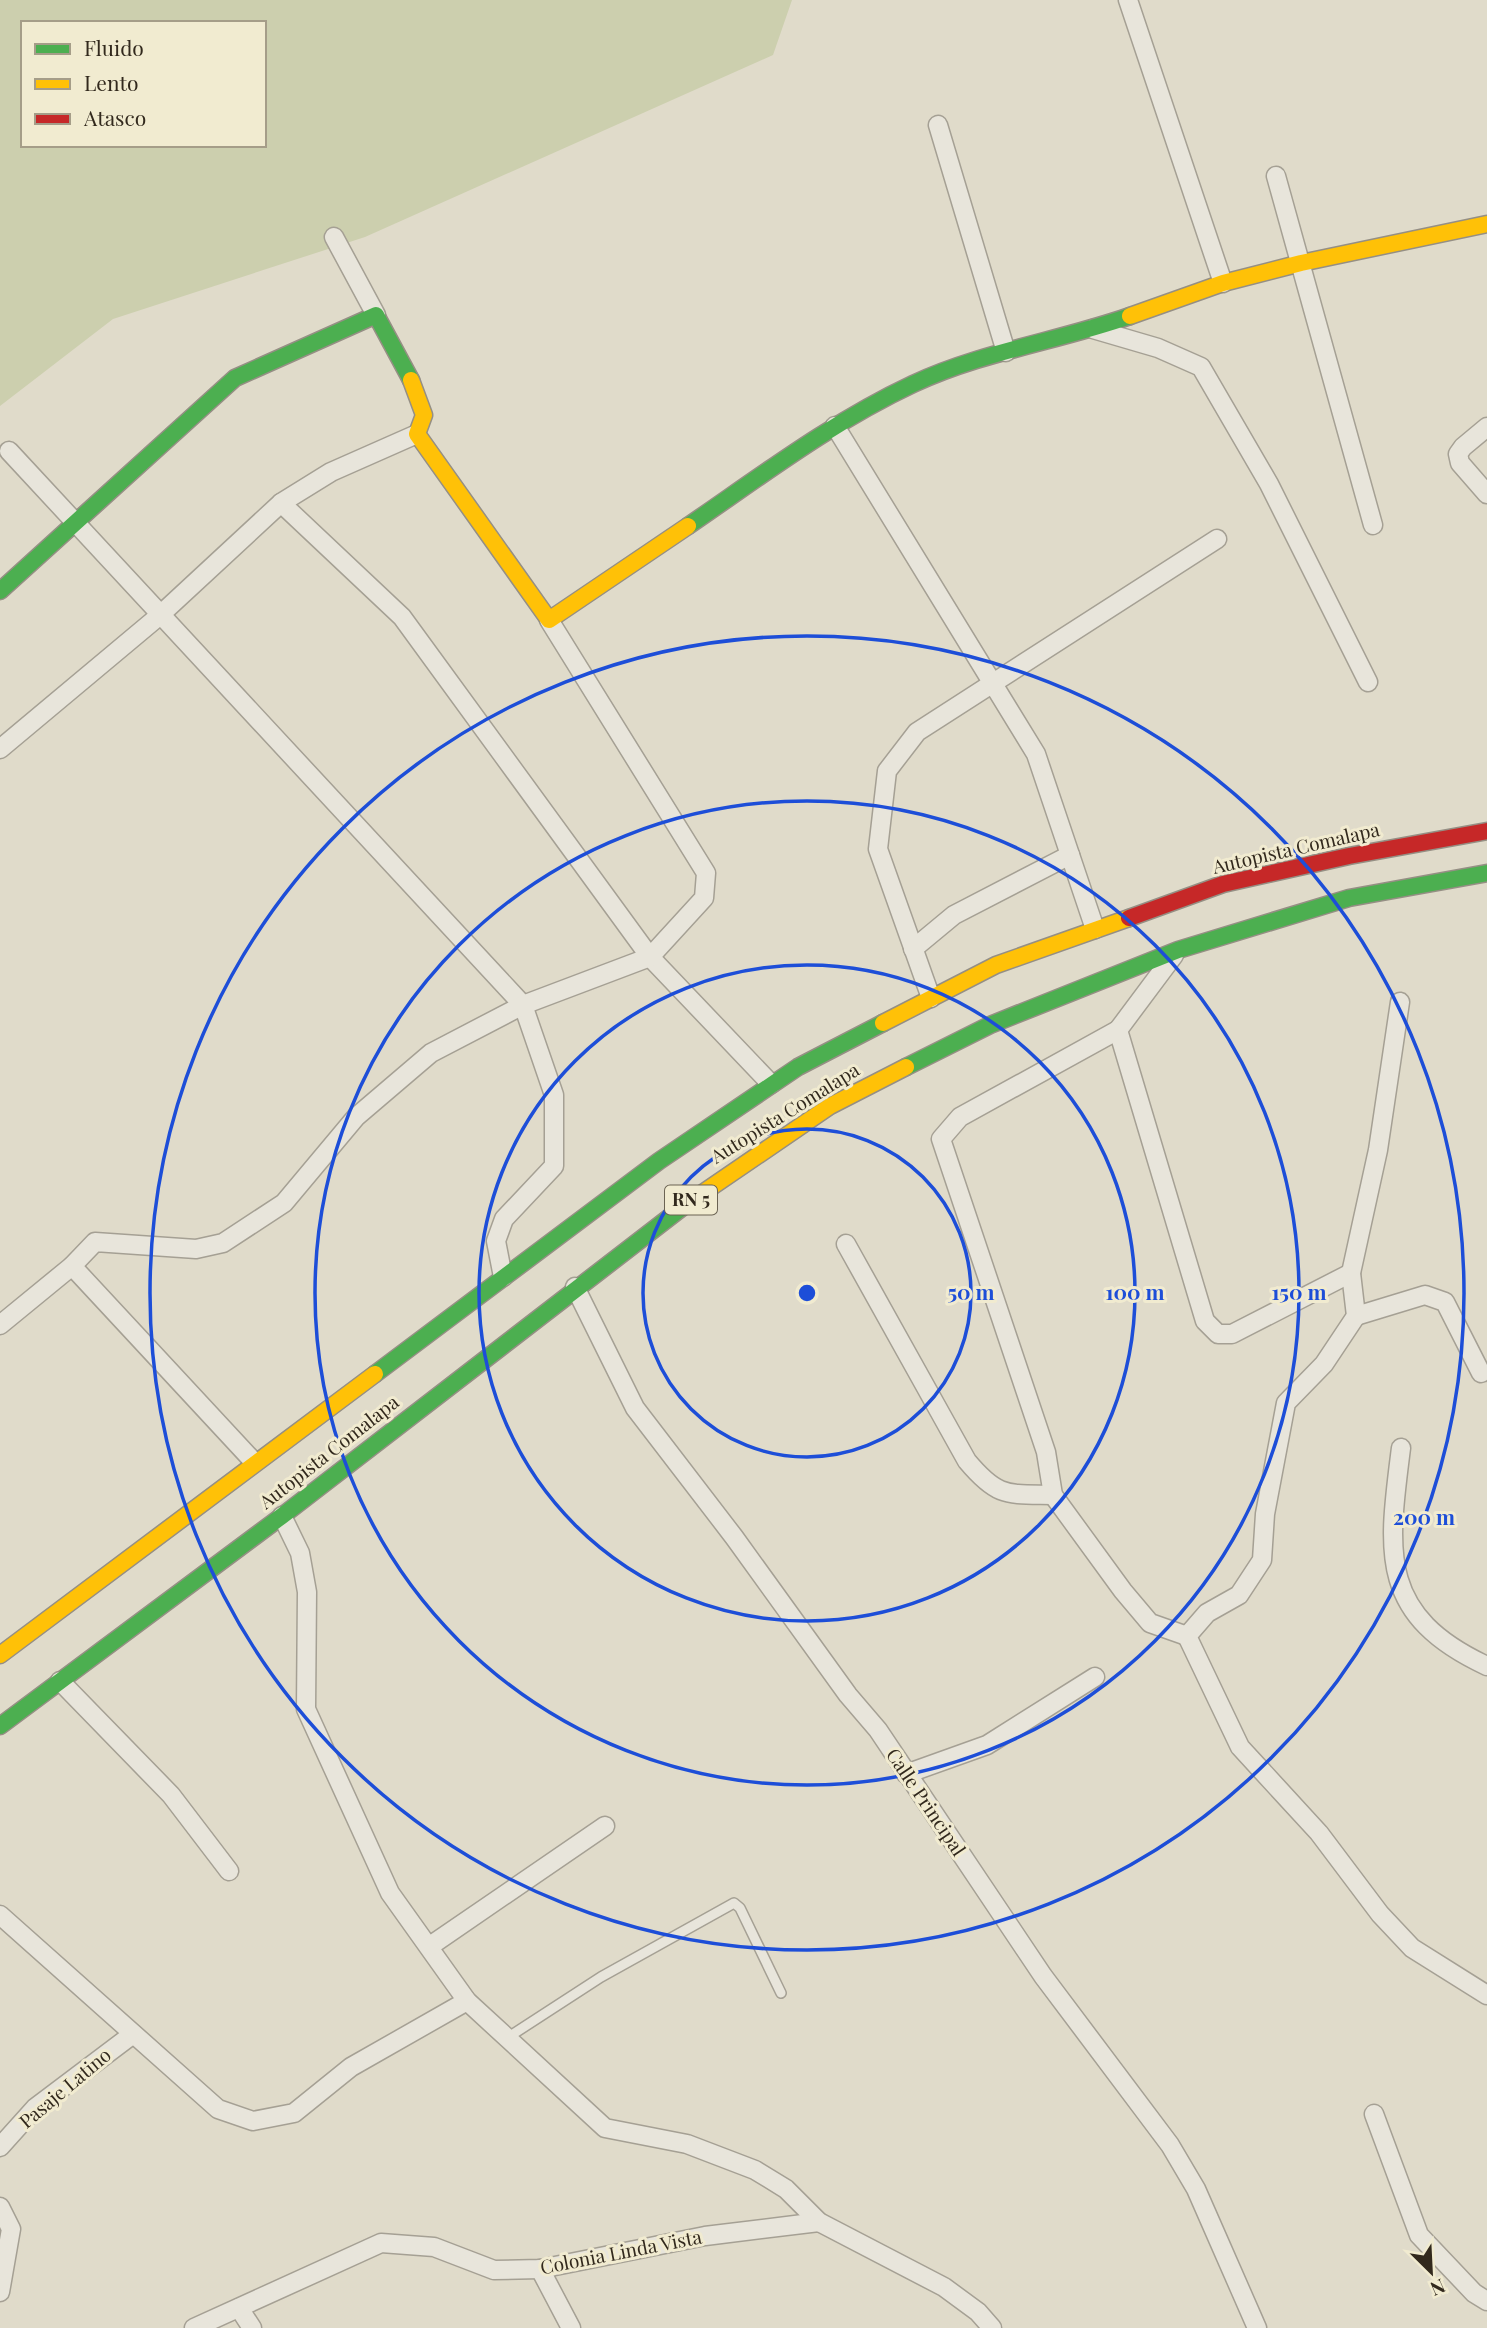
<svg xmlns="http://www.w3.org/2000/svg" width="1487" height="2328" font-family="'Playfair Display',serif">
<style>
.green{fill:#cccfae;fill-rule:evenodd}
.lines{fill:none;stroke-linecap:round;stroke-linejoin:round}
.lane-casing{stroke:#a5a094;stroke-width:12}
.street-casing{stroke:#a5a094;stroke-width:21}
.fast-casing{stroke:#958f84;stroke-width:19}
.slow-casing{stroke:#958f84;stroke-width:19}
.jam-casing{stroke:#958f84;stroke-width:19}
.lane{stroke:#e8e5db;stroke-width:9}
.street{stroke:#e8e5db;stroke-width:18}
.fast{stroke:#4caf50;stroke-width:16}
.slow{stroke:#ffc107;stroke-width:16}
.jam{stroke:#c62828;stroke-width:16}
.ring{fill:none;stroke:#1d4ed8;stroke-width:3.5}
.labels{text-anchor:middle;stroke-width:6;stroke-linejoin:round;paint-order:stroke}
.shield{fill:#f1ebd0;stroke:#6b6353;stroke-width:2}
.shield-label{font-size:18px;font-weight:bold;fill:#32291d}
.street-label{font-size:19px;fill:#32291d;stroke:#f1ebd0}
.centre{fill:#1d4ed8;stroke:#f1ebd0;stroke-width:3.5}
.ring-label{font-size:21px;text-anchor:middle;font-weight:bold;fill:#1d4ed8;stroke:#f1ebd0;stroke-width:6;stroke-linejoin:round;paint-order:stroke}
</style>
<rect width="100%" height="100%" fill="#e0dbca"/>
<path class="green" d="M0,0H792L773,55L365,237L113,319L0,406ZM23,23H264V145H23Z"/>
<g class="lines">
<g class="lane-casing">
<path id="lane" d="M507,2038L601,1977L734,1903L740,1908L781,1993"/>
</g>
<g class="street-casing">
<g id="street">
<path d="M1128,0L1223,283"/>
<path d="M938,125L1006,352"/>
<path d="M1276,176L1373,525"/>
<path d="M334,237L376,315"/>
<path d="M1093,329L1158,348L1201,367L1269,484L1368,682"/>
<path d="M835,426L1036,754L1095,929"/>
<path d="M1487,427L1463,447L1458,454L1460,463L1487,494"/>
<path d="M9,451L523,1005L554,1095V1166L504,1219L496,1241L503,1277"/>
<path d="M281,503L402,617L650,957L771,1084"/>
<path d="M0,749L159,616L281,503L331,472L417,434"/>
<path d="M913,949L954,915L1070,855"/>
<path d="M1174,955L1118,1030L1205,1321L1218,1334H1232L1351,1273"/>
<path d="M931,998L878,849L887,771L917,732L1217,539"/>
<path d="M1400,1002L1378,1150L1351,1273L1356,1316L1324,1364L1286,1403L1265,1514L1262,1560L1239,1595L1207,1613L1187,1636L1240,1747L1319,1833L1380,1914L1412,1948L1487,1995"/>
<path d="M1118,1030L960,1117L941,1139L1046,1452L1053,1495L1123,1591L1150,1623L1187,1636"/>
<path d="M846,1244L967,1461C998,1498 1007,1494 1053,1495"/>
<path d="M72,1266L254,1462"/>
<path d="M575,1287L635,1408L734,1537L848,1695L878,1730L1043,1976L1170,2145L1196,2189L1257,2328"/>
<path d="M1356,1316L1425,1295L1445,1302L1481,1373"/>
<path d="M0,1325L72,1266L95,1242L196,1249L223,1243L284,1203L356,1117L431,1053L523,1005L650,957L704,898L706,873L549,620"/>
<path d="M1401,1448C1388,1551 1377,1615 1487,1666"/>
<path d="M282,1516L300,1553L307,1592L306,1709L390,1893L467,2001L605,2128L687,2144L755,2170L786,2189L819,2222L944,2287L978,2312L992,2328"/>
<path d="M60,1681L171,1795L229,1871"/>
<path d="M906,1774L987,1745L1095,1677"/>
<path d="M0,1915L218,2109L253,2121L294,2113L351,2067L467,2001"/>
<path d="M430,1946L605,1826"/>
<path d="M1374,2114L1419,2235L1474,2293L1487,2301"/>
<path d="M0,2147L35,2108L133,2034"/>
<path d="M0,2207L11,2229L0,2292"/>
<path d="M540,2269L571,2328"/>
<path d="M239,2308L252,2328"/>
<path d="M194,2328L381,2243L434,2247L494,2270L540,2269L705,2236L819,2222"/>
</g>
</g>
<g class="fast-casing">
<g id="fast">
<path d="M688,526C761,476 832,422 913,384C981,352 1059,341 1130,316"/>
<path d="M0,591L235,378L376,315L411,380"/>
<path d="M906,1067L990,1025L1178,950L1349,898L1487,873"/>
<path d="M375,1374L659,1161L798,1067L883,1023"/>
<path d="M0,1726L282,1516L688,1203"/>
</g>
</g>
<g class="slow-casing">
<g id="slow">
<path d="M1130,316L1223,283L1301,263L1487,224"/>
<path d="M411,380L424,415L417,434L549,620L688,526"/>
<path d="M883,1023L996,965L1129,918"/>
<path d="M688,1203L830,1106L906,1067"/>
<path d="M0,1655L375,1374"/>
</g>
</g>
<g class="jam-casing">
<path id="jam" d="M1129,918L1223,884L1349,856L1487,831"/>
</g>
<use href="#lane" class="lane"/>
<use href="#street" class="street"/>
<use href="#fast" class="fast"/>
<use href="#slow" class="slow"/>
<use href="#jam" class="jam"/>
</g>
<g class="ring">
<circle cx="807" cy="1293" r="164"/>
<circle cx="807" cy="1293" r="328"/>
<circle cx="807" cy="1293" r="492"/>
<circle cx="807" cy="1293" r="657"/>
</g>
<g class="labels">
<rect class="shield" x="665" y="1185.5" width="52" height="29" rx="5"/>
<g class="shield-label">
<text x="691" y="1206">RN 5</text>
</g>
<g class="street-label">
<text transform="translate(1296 848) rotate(-13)" y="7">Autopista Comalapa</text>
<text transform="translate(785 1113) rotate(-32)" y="7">Autopista Comalapa</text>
<text transform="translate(329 1452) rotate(-38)" y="7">Autopista Comalapa</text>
<text transform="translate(926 1802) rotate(56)" y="7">Calle Principal</text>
<text transform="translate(65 2088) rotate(-40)" y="7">Pasaje Latino</text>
<text transform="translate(621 2252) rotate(-11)" y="7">Colonia Linda Vista</text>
</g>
</g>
<circle cx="807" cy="1293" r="10" class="centre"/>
<g class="ring-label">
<text x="971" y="1300">50 m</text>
<text x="1135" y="1300">100 m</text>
<text x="1299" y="1300">150 m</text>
<text x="1424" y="1525">200 m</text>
</g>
<rect x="21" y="21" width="245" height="126" fill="#f1ebd0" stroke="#a59d88" stroke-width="2"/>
<rect x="35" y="44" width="35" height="10" fill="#4caf50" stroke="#a59d88" stroke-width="2"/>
<text x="84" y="56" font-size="21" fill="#32291d">Fluido</text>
<rect x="35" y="79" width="35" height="10" fill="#ffc107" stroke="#a59d88" stroke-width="2"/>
<text x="84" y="91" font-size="21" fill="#32291d">Lento</text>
<rect x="35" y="114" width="35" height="10" fill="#c62828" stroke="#a59d88" stroke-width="2"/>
<text x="84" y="126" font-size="21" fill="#32291d">Atasco</text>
<g transform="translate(1431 2272) rotate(156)" stroke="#f1ebd0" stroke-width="5" paint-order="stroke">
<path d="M0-5L12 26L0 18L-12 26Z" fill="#32291d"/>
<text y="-10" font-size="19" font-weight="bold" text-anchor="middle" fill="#32291d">N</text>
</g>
</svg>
